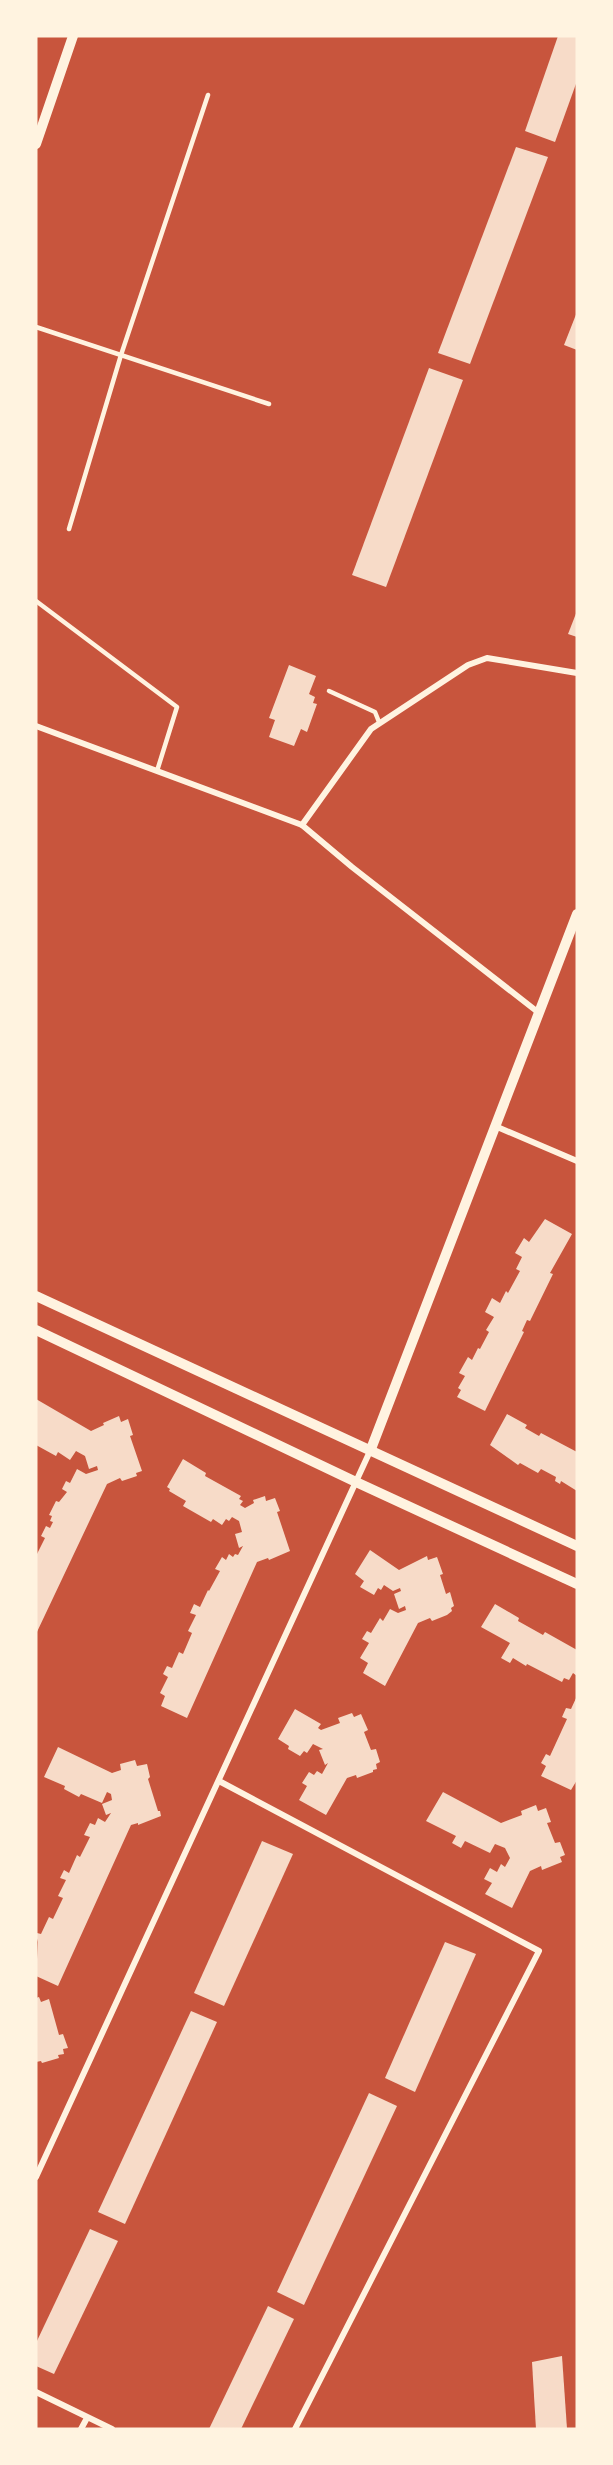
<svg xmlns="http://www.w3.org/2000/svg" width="613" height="2465" font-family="'Exo 2',sans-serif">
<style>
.building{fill:#f7dbc8}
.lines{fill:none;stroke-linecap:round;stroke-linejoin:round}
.service{stroke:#fff3e0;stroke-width:4.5}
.minor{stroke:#fff3e0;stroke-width:6}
.tertiary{stroke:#fff3e0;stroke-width:10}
</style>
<rect width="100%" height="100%" fill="#c8553d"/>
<g class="building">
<path d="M558,36H577V81L555,142L525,131Z"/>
<path d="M516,147L548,157L470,364L438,353Z"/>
<path d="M577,312V350L564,345Z"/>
<path d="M429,368L463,380L386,587L352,575Z"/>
<path d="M577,611V637L568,634Z"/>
<path d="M289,665L316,676L309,694L315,697L313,703L317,704L307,732L301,729L294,746L269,737L275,720L269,718Z"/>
<path d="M545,1219L572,1234L550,1273L553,1274L530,1321L527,1320L522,1331L524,1332L485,1411L457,1397L461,1390L458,1388L465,1376L459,1373L468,1357L472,1360L478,1348L480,1349L489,1332L486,1330L494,1317L485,1312L492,1298L500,1303L506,1291L508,1293L520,1271L516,1269L522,1257L515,1253L524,1238L529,1242Z"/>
<path d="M36,1399L91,1431L104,1425L103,1423L119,1416L121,1422L128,1419L133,1435L130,1436L142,1471L136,1473L137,1476L122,1481L120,1478L107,1484L36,1634V1556L45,1538L41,1536L46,1526L50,1528L53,1522L50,1521L52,1516L49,1515L56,1501L59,1502L67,1492L62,1489L66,1481L70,1483L77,1469L86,1474L98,1470L97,1466L89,1469L85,1456L76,1451L70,1460L58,1452L56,1456L36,1445Z"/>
<path d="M507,1414L527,1425L525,1428L539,1436L541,1433L577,1452V1491L561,1481L560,1484L555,1481L556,1477L541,1469L538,1473L520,1463L518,1465L490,1445Z"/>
<path d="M183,1459L206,1473L205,1476L241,1496L239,1499L243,1501L240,1505L245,1508L254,1503L253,1500L265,1496L266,1501L275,1498L280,1511L277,1512L290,1551L269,1560L268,1558L257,1562L187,1718L161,1706L165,1696L160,1693L168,1677L163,1674L167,1666L172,1668L179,1652L183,1654L192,1633L188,1631L196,1615L190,1613L194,1604L200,1607L208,1590L209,1591L220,1571L215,1569L222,1557L226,1560L229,1554L233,1557L235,1554L238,1555L243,1546L239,1548L235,1534L242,1532L239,1521L232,1517L229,1521L226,1519L222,1525L213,1519L211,1522L183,1506L186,1501L169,1491L170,1489L167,1487Z"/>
<path d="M370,1550L399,1570L427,1556L428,1560L437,1557L443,1574L440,1575L446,1594L450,1592L454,1606L451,1608L452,1611L447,1615L432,1621L430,1618L418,1623L385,1686L363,1673L368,1663L360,1658L369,1643L362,1639L367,1631L371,1633L380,1618L383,1621L390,1609L398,1613L406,1610L405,1606L399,1609L394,1594L401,1591L400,1588L393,1591L384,1585L381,1590L378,1588L374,1595L360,1587L364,1581L355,1574Z"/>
<path d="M495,1604L519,1618L518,1621L543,1635L545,1632L577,1650V1676L573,1673L569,1680L564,1678L562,1682L527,1664L526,1666L513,1658L510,1663L501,1658L510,1643L481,1627Z"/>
<path d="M577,1696V1780L571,1790L541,1776L546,1766L541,1763L546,1754L550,1756L567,1719L562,1717L566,1708L571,1709Z"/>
<path d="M295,1709L321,1724L318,1728L321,1730L340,1723L338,1718L352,1713L354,1717L361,1714L368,1730L364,1732L371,1750L376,1749L380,1762L376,1764L377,1769L373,1770V1772L357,1778L356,1775L347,1778L326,1815L299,1800L307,1786L302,1783L309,1772L314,1775L317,1771L322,1774L328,1763L325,1765L319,1750L323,1749L313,1744L307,1753L304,1751L300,1756L288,1749L289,1746L278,1739Z"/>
<path d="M58,1747L112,1773L121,1770L120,1764L135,1760L137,1766L147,1764L150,1777L148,1779L158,1811H160L161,1816L138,1825V1823L131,1825L58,1986L36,1976L38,1942L36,1935L37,1933L41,1934L49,1917L53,1919L63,1898L58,1896L66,1880L60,1878L64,1870L69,1873L77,1855L80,1857L90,1837L84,1835L90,1823L95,1825L98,1818L105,1822L111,1813L106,1815L102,1804L112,1800L111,1794L107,1792L102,1803L81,1794L79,1797L64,1789L65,1786L44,1777Z"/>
<path d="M443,1792L501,1823L522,1815L521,1811L536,1805L538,1811L546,1808L551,1822L547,1823L555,1843L560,1842L565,1855L560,1857L562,1862L542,1870L541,1866L530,1871L512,1908L485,1894L492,1883L484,1879L490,1868L497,1872L501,1864L505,1867L510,1858L505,1848L495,1844L490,1853L465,1841L461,1848L452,1843L456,1836L426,1821Z"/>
<path d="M262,1841L293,1854L224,2006L194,1993Z"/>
<path d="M445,1942L476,1954L415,2092L385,2078Z"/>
<path d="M39,1997L41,2002L49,1999L59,2035L63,2034L68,2048L63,2049L64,2054L58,2055L59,2058L42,2063L41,2061L36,2062V1998Z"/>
<path d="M191,2011L217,2022L125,2224L98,2212Z"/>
<path d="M369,2093L397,2106L304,2305L277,2292Z"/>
<path d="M90,2229L118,2241L54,2374L36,2366V2343Z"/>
<path d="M268,2306L294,2319L241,2429H209Z"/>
<path d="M562,2356L567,2429H536L532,2362Z"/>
</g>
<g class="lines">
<g class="service">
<path d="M36,327L269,404"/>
<path d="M69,529L121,355L208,95"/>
<path d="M36,601L177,707L157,771"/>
<path d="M329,691L375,712L379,722"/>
</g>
<g class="minor">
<path d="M36,726L302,825L352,867L539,1013"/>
<path d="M302,825L371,729L468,665L487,658L577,673"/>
<path d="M495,1126L577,1161"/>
<path d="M219,1781L539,1951L295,2429"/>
<path d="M36,2177L371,1449"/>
<path d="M36,2392L112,2429"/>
<path d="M81,2429L87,2418"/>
</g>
<g class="tertiary">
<path d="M36,144L73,36"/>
<path d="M36,1296L577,1546"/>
<path d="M36,1330L356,1482L577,1584"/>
<path d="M371,1449L577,914"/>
</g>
</g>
<rect width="613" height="2465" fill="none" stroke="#fff3e0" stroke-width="75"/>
</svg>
